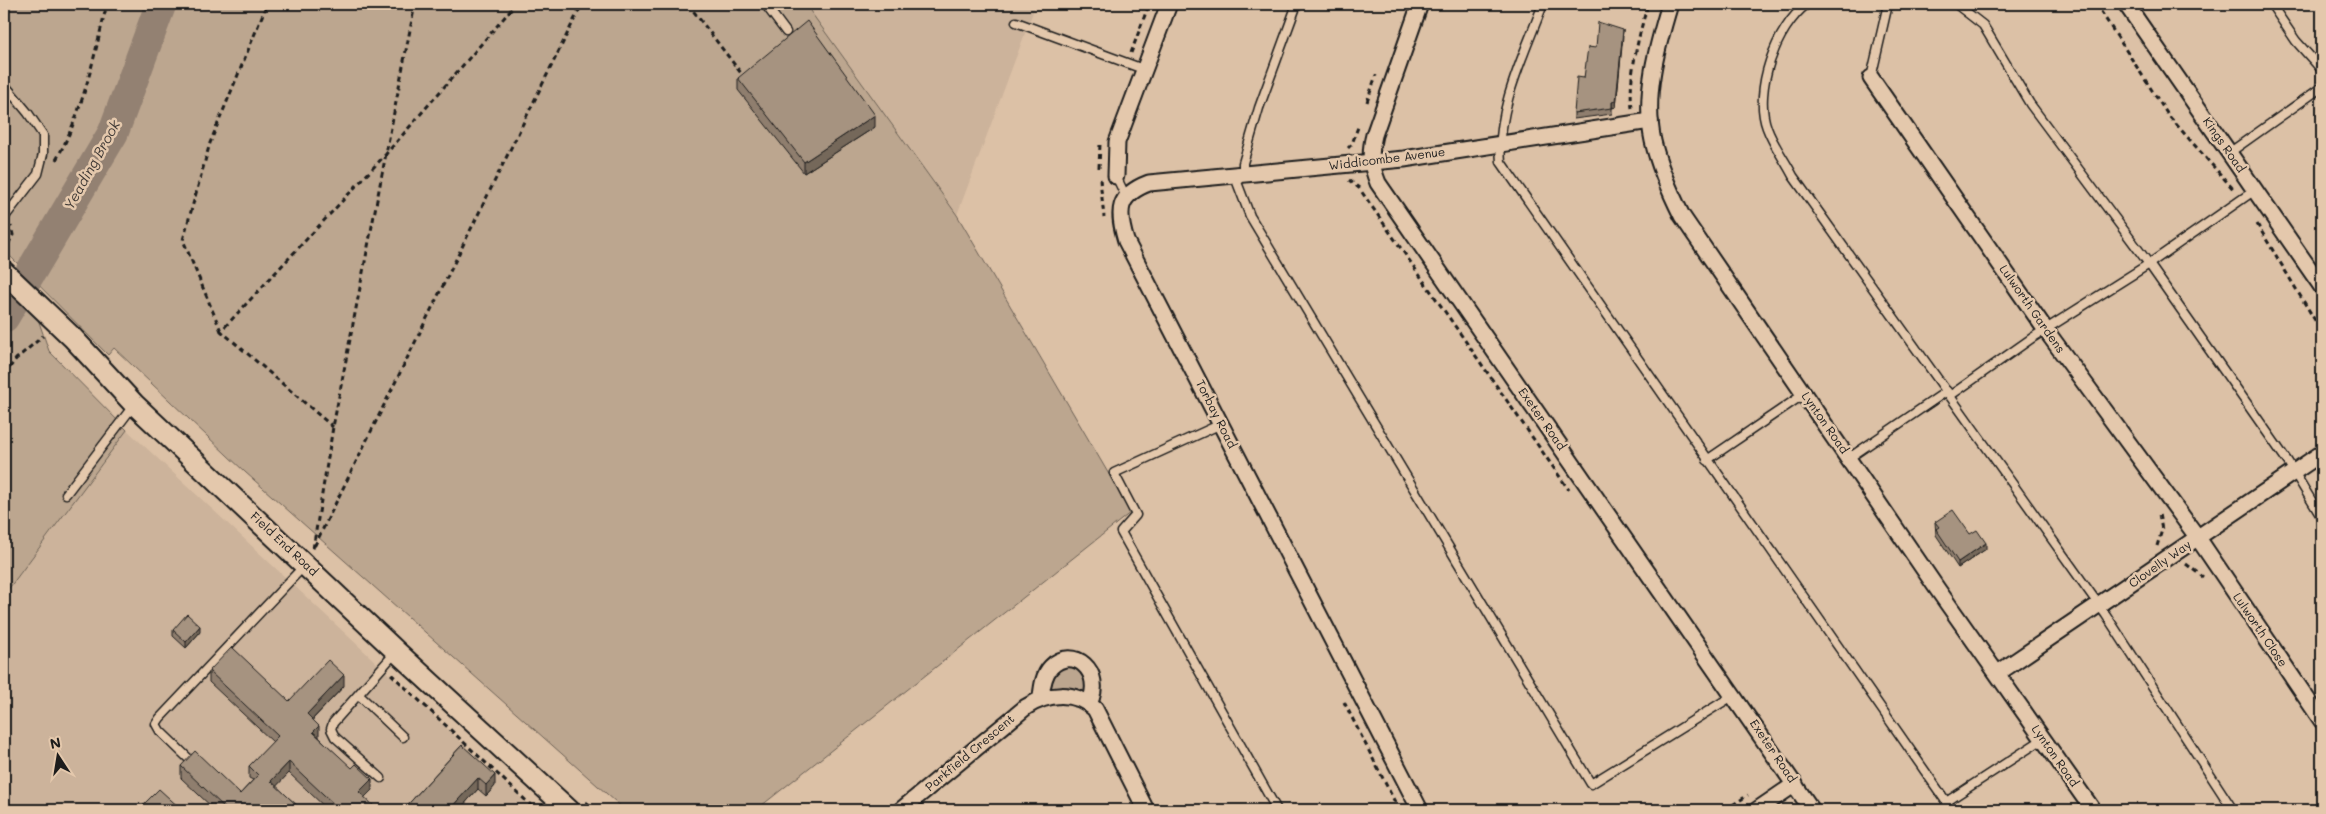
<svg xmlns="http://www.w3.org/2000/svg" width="2326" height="814" font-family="Mali,sans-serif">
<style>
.built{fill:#ccb39b}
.green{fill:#bca68f;stroke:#6c6156}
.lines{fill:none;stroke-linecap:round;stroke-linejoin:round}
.river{stroke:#938172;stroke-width:31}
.lane-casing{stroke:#1c1c1c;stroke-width:11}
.street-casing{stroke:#1c1c1c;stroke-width:19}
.secondary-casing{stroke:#1c1c1c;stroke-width:24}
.path{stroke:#1c1c1c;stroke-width:3;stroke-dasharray:5 4;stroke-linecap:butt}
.lane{stroke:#e4c8ac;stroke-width:8}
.street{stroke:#e4c8ac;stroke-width:15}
.secondary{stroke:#e4c8ac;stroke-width:20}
.wall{fill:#8f7e6e;stroke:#1c1c1c}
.shaded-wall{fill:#74675a;stroke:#1c1c1c}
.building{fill:#a69380;stroke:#1c1c1c}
.labels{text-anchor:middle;stroke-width:5;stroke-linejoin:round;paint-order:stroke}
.street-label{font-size:12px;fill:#1c1c1c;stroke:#e4c8ac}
.water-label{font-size:14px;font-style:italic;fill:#403a36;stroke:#e4c8ac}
</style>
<rect width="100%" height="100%" fill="#dcc1a6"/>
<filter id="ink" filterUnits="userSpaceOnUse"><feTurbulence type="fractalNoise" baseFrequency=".02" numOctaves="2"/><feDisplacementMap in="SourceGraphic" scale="10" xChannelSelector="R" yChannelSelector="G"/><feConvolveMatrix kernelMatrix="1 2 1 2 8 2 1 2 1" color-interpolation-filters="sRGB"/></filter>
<g filter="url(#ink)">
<g class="built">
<path d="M805,4H1036L957,215Z"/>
<path d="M127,430L239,534L534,810H4V595Z"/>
</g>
<g class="green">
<path d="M4,4H805L957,215L1131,512L756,810H625L245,472L114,348L108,355L5,251Z"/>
<path d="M4,272L30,296L49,351L127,430L4,595Z"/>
<path d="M1062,666L1079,667L1087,675L1088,693L1068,687L1049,688L1055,670Z"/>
</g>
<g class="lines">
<path class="river" d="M4,317L113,133L161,4"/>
<g class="lane-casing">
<g id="lane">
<path d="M765,4L786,32"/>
<path d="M1543,4C1525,53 1496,109 1501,162L1952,810"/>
<path d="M1807,4C1776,27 1753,91 1767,128C1773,145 1785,160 1793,176L2106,615L2233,810"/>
<path d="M1956,4L1983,25L2030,104L2149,264L2288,462L2322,518"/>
<path d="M2271,4L2296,41L2322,70"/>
<path d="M1016,22L1143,69"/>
<path d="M1871,78L1888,4"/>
<path d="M4,84L28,113L43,135V154L38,174L4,218"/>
<path d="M2229,153L2322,87"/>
<path d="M1243,175V163L1259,108L1297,4"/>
<path d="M1116,176L1126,197"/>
<path d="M1235,177L1250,216L1591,784L1734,695"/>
<path d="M1951,395L2032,338L2149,264L2255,190"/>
<path d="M1221,424L1114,473L1136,515L1121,532L1277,810"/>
<path d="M1849,458L1947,391"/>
<path d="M1707,460L1804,394"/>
<path d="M66,494L133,406"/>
<path d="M359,695L403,737"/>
<path d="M190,760L160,731L156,724L160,718L304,566"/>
<path d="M381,778L335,737L331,729L333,723L395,653"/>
<path d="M1946,802L2043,739"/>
</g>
</g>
<g class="street-casing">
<g id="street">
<path d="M1420,4L1374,135C1369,154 1371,165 1378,183L1812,810"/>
<path d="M1670,4C1657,47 1643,95 1653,141C1659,167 1670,192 1682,216L1938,590L2093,810"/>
<path d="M2126,4L2322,287"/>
<path d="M1871,78L2045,329L2198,538L2322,721"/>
<path d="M1116,176L1117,142L1169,4"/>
<path d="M1998,673L2322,453"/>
<path d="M1041,697C1042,688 1043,675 1051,667C1073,645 1105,671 1089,704"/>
<path d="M901,810L1026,707C1048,693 1074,690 1095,709L1146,810"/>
<path d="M1420,810L1126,241C1117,211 1117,195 1149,183L1404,159L1650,121"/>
<path d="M1757,810L1795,784"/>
</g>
</g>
<g class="secondary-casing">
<path id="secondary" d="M4,272L73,338L134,404L397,652L569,810"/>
</g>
<g class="path">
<path d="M415,4L333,427L313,549L582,4"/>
<path d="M688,4L744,77"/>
<path d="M2096,4L2168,115L2234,190"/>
<path d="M1131,53L1149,4"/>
<path d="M1367,102L1376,75"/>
<path d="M1632,108C1628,77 1639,34 1648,4"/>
<path d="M1348,148L1352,144L1358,127"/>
<path d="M56,160C83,113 94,56 107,4"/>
<path d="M1099,168L1100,144"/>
<path d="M1100,179L1104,217"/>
<path d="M1349,180L1359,188L1569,490"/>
<path d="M2257,224L2322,332"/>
<path d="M4,252L13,235L11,226"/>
<path d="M221,331L183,240L210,143L267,4"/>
<path d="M4,375L16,359L43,336"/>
<path d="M333,427L221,331L386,154L516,4"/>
<path d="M2157,546L2162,530L2159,514"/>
<path d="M2186,564L2203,577"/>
<path d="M391,674L536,810"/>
<path d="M1344,702L1399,810"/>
<path d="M586,802L595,810"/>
<path d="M1725,810L1748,795"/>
</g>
<use href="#lane" class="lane"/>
<use href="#street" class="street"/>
<use href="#secondary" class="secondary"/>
</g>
<g class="wall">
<path d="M1623,36L1616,107L1612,108V114L1574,119V113L1584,78L1596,48Z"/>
<path d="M738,78L875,127L804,173L738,90Z"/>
<path d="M1935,522L1970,534L1986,549L1958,568L1936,535Z"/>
<path d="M173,630L200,632L186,648L173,636Z"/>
<path d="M209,671L289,701L344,686L313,719L319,737L372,790L364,797L378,810H328L289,773L276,786L302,810H215L181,778V766L240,794L253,780L249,778V766L273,742L209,682Z"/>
<path d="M462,745L495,786L486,796L478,789L459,810H403Z"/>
<path d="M144,804L182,810H144Z"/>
</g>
<g class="shaded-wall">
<path d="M1623,30L1616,107L1612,108V102Z"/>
<path d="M875,115V127L804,173V162Z"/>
<path d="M1986,543V549L1958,568V562Z"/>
<path d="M200,626V632L186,648V642Z"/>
<path d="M344,675V686L307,725V714Z"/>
<path d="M319,726V737L313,732Z"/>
<path d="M289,762V773L271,792V781Z"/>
<path d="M495,775V786L486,796V785Z"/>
<path d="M478,778V789L459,810H449Z"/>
<path d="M372,779V790L359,803V792Z"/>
</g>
<g class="building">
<path d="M807,21L875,115L804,162L738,78Z"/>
<path d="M1598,22L1623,30L1616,101L1612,102V108L1574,113L1577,77L1584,78L1588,47L1596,48Z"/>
<path d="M1953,510L1970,534L1977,530L1986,543L1958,562L1936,529L1939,527L1935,522Z"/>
<path d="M187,614L200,626L186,642L173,630Z"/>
<path d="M232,647L289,701L328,660L344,675L307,714L319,726L313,732L352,768L356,764L372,779L359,792L378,810H340L289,762L271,781L302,810H224L226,809L181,766L195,751L240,794L258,775L249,766L278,736L209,671Z"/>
<path d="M462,745L495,775L486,785L478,778L449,810H403Z"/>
<path d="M159,789L182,810H151L144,804Z"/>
</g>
</g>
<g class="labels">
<g class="street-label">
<text transform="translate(2224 145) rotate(55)" y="4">Kings Road</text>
<text transform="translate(1387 159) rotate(-7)" y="4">Widdicombe Avenue</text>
<text transform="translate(2032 309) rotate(55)" y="4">Lulworth Gardens</text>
<text transform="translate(1216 414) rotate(63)" y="4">Torbay Road</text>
<text transform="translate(1542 419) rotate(55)" y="4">Exeter Road</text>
<text transform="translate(1825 423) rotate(55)" y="4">Lynton Road</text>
<text transform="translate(284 544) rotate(43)" y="4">Field End Road</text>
<text transform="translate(2160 564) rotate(-35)" y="4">Clovelly Way</text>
<text transform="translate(2260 630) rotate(56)" y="4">Lulworth Close</text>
<text transform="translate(1773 751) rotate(56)" y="4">Exeter Road</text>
<text transform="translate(970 753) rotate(-40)" y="4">Parkfield Crescent</text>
<text transform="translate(2055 756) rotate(55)" y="4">Lynton Road</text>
</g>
<g class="water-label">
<text transform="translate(92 165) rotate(-61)" y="5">Yeading Brook</text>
</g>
</g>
<rect width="2326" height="814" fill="none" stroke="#e4c8ac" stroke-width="20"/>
<rect x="10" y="10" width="2306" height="794" fill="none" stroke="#1c1c1c" stroke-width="2" filter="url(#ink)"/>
<g transform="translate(58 756) rotate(348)" stroke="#e4c8ac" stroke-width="4" paint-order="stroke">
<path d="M0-4L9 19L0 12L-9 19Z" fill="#1c1c1c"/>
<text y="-8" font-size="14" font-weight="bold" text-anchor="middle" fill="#1c1c1c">N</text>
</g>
</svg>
